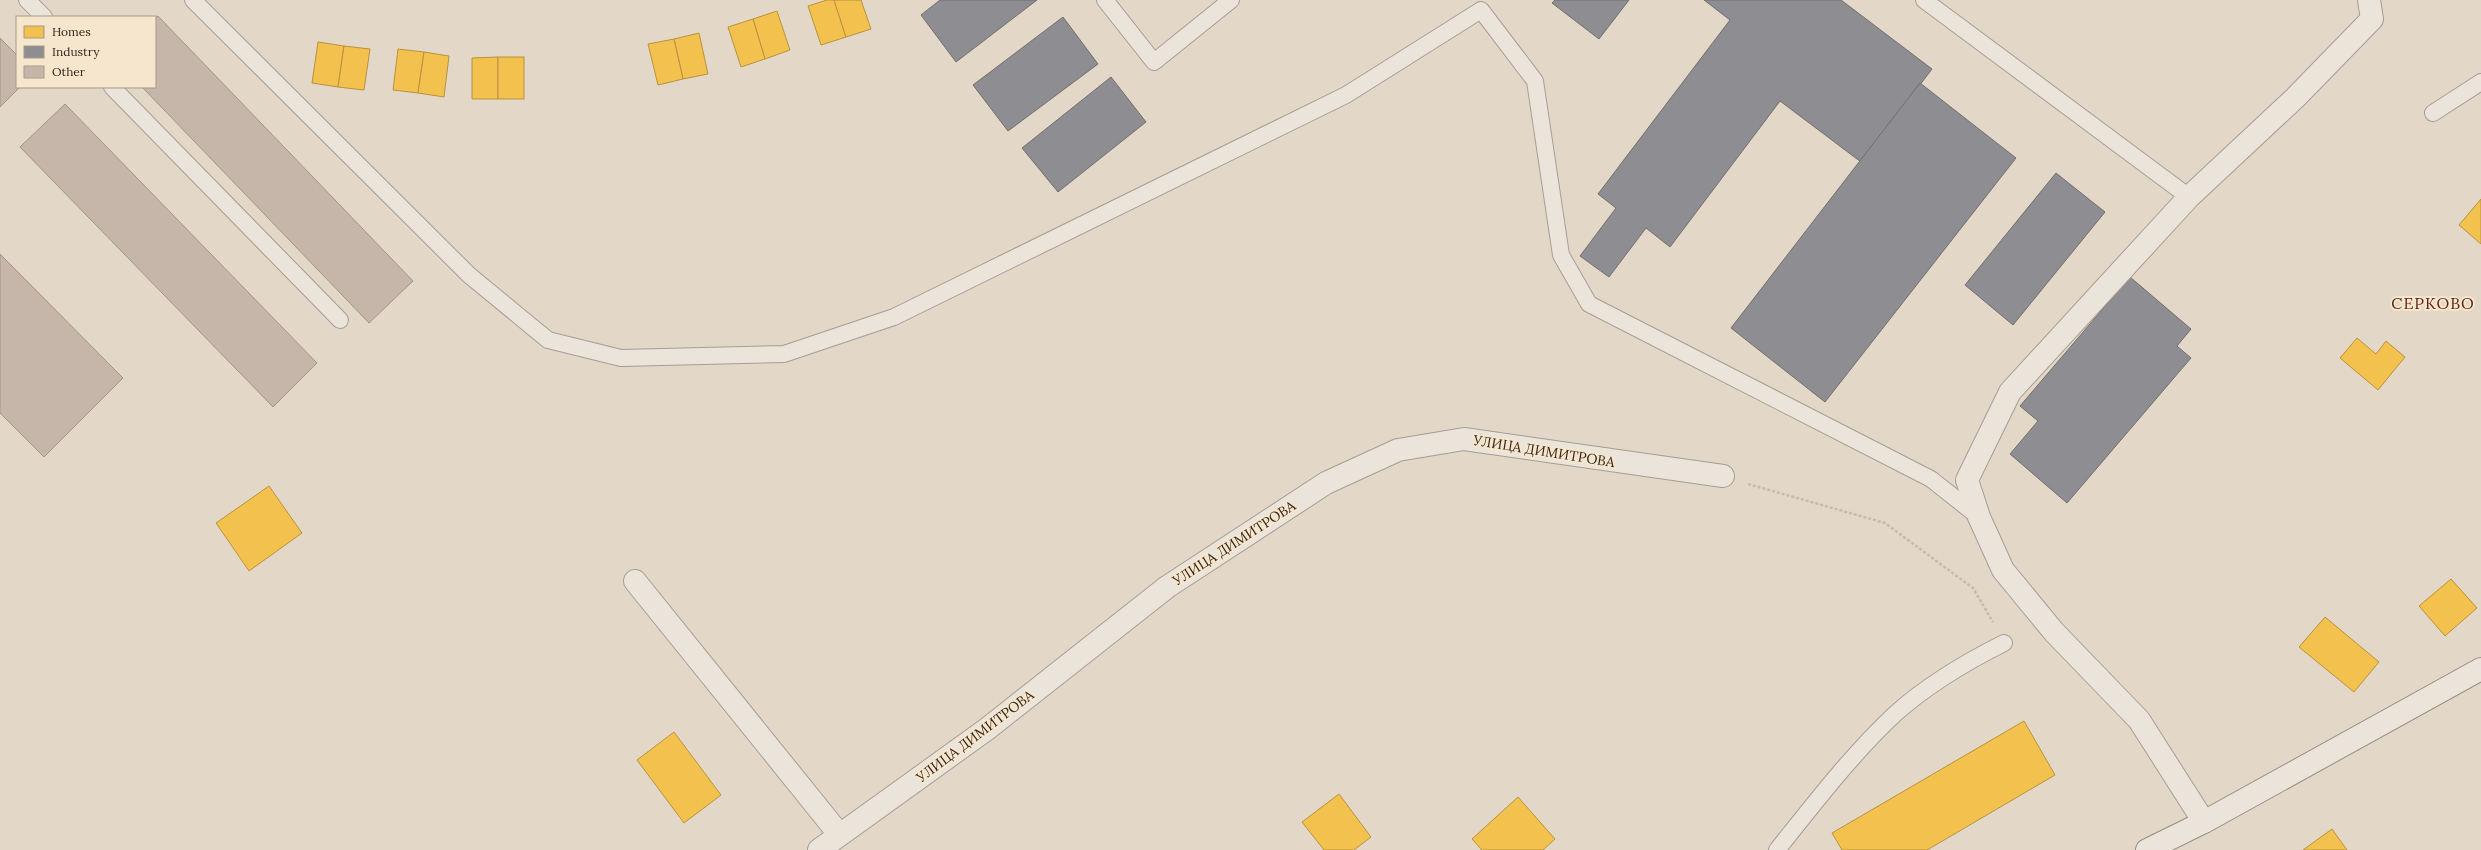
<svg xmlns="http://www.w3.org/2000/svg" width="2481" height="850" font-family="Lora,serif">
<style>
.homes{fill:#f2c14e;stroke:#b9923f}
.industry{fill:#8d8d92;stroke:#736e6e}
.building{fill:#c6b6a9;stroke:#a29488}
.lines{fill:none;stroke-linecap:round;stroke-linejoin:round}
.service-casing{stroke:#a79d92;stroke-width:18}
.minor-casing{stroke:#a79d92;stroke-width:24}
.secondary-casing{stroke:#978d82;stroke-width:24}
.path{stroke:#c3bbb1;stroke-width:2.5;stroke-dasharray:3 2;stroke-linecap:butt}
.service{stroke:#ebe4da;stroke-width:16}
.minor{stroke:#ebe4da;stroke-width:22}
.secondary{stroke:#ebe4da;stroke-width:22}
.labels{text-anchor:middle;stroke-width:4;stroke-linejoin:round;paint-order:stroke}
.street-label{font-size:14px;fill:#35261b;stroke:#f5e6cd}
.quarter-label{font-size:16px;letter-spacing:1px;fill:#61241b;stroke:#f5e6cd}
</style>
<rect width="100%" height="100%" fill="#e3d8c8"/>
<g class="homes">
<path d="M827,0H834L846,37L821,45L808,6Z"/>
<path d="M834,0H861L871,29L846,37Z"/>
<path d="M777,11L790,50L765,59L753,19Z"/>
<path d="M753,19L765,59L741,67L728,27Z"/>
<path d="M699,33L708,74L683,79L674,39Z"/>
<path d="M674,39L683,79L658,85L648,44Z"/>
<path d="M318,42L344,46L338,87L312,83Z"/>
<path d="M344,46L370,49L364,90L338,87Z"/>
<path d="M398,49L424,52L418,93L393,90Z"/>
<path d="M424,52L449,56L444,97L418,93Z"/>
<path d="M498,57V99H472V58Z"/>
<rect x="498" y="57" width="26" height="42"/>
<path d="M2481,199V244L2459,225Z"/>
<path d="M2357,338L2376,354L2386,341L2405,357L2378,390L2340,358Z"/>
<path d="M269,486L302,533L249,571L216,523Z"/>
<path d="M2451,579L2477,608L2445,636L2419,606Z"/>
<path d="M2325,617L2379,662L2354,692L2299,647Z"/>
<path d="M2024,721L2055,775L1927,850H1842L1832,833Z"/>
<path d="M674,732L721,795L684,823L637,760Z"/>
<path d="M1339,794L1371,837L1354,850H1324L1302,822Z"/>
<path d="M1518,797L1555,839L1543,850H1482L1472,839Z"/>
<path d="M2332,829L2347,850H2303Z"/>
</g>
<g class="industry">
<path d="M940,0H1037L956,62L921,15Z"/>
<path d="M1555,0H1629L1599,39L1552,3Z"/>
<path d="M1704,0H1841L1932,69L1861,162L1780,101L1670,247L1646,228L1609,277L1580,256L1616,208L1598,194L1730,20Z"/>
<path d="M1063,17L1098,64L1008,131L973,85Z"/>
<path d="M1111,77L1146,122L1058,192L1022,148Z"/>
<path d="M1920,83L2016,158L1825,402L1731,328Z"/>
<path d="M2056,173L2105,212L2013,325L1965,285Z"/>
<path d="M2130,277L2191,329L2177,346L2191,358L2067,503L2010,454L2038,421L2020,406Z"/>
</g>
<g class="building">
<path d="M158,16L413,281L369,323L142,87H155V18Z"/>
<path d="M0,38L17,55V87H20L0,107Z"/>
<path d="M65,104L317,363L273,407L20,147Z"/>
<path d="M0,254L123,378L44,457L0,413Z"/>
</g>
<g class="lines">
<g class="service-casing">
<g id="service">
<path d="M27,0L44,17"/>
<path d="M193,0L469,275L548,340L621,358L784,354L894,317L1346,95L1481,10L1535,81L1561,255L1589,304L1931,479L1979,517"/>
<path d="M1105,0L1154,62L1231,0"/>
<path d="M1924,0L2189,197"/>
<path d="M112,87L340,320"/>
<path d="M2433,113L2481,82"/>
<path d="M1777,850C1813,805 1852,754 1895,714C1925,687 1968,661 2004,643"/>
</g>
</g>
<g class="minor-casing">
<g id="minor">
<path d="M635,581L839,834"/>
<path d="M2204,822L2139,720L2054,632L2003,570L1979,517L1967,480L2010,392L2189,197L2295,98L2372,19L2369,0"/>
<path d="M819,850L987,729L1167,587L1326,483L1398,450L1464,439L1723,476"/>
</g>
</g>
<g class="secondary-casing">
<path id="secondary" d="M2147,850L2204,822L2481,669"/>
</g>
<path class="path" d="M1748,484L1885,523L1973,588L1993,622"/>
<use href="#service" class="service"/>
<use href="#minor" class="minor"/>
<use href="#secondary" class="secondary"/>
</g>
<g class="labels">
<g class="street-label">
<text transform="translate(1544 451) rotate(9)" y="5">УЛИЦА ДИМИТРОВА</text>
<text transform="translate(1234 543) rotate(-33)" y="5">УЛИЦА ДИМИТРОВА</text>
<text transform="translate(975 736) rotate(-37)" y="5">УЛИЦА ДИМИТРОВА</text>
</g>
<g class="quarter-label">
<text x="2433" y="309">СЕРКОВО</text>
</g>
</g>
<rect x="16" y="16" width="140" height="72" fill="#f5e6cd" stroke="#a89986"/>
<rect x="24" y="26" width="20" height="12" fill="#f2c14e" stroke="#a89986"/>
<text x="52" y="36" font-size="12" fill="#35261b">Homes</text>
<rect x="24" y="46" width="20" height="12" fill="#8d8d92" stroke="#a89986"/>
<text x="52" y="56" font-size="12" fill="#35261b">Industry</text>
<rect x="24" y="66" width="20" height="12" fill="#c6b6a9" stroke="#a89986"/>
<text x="52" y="76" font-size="12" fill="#35261b">Other</text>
</svg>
